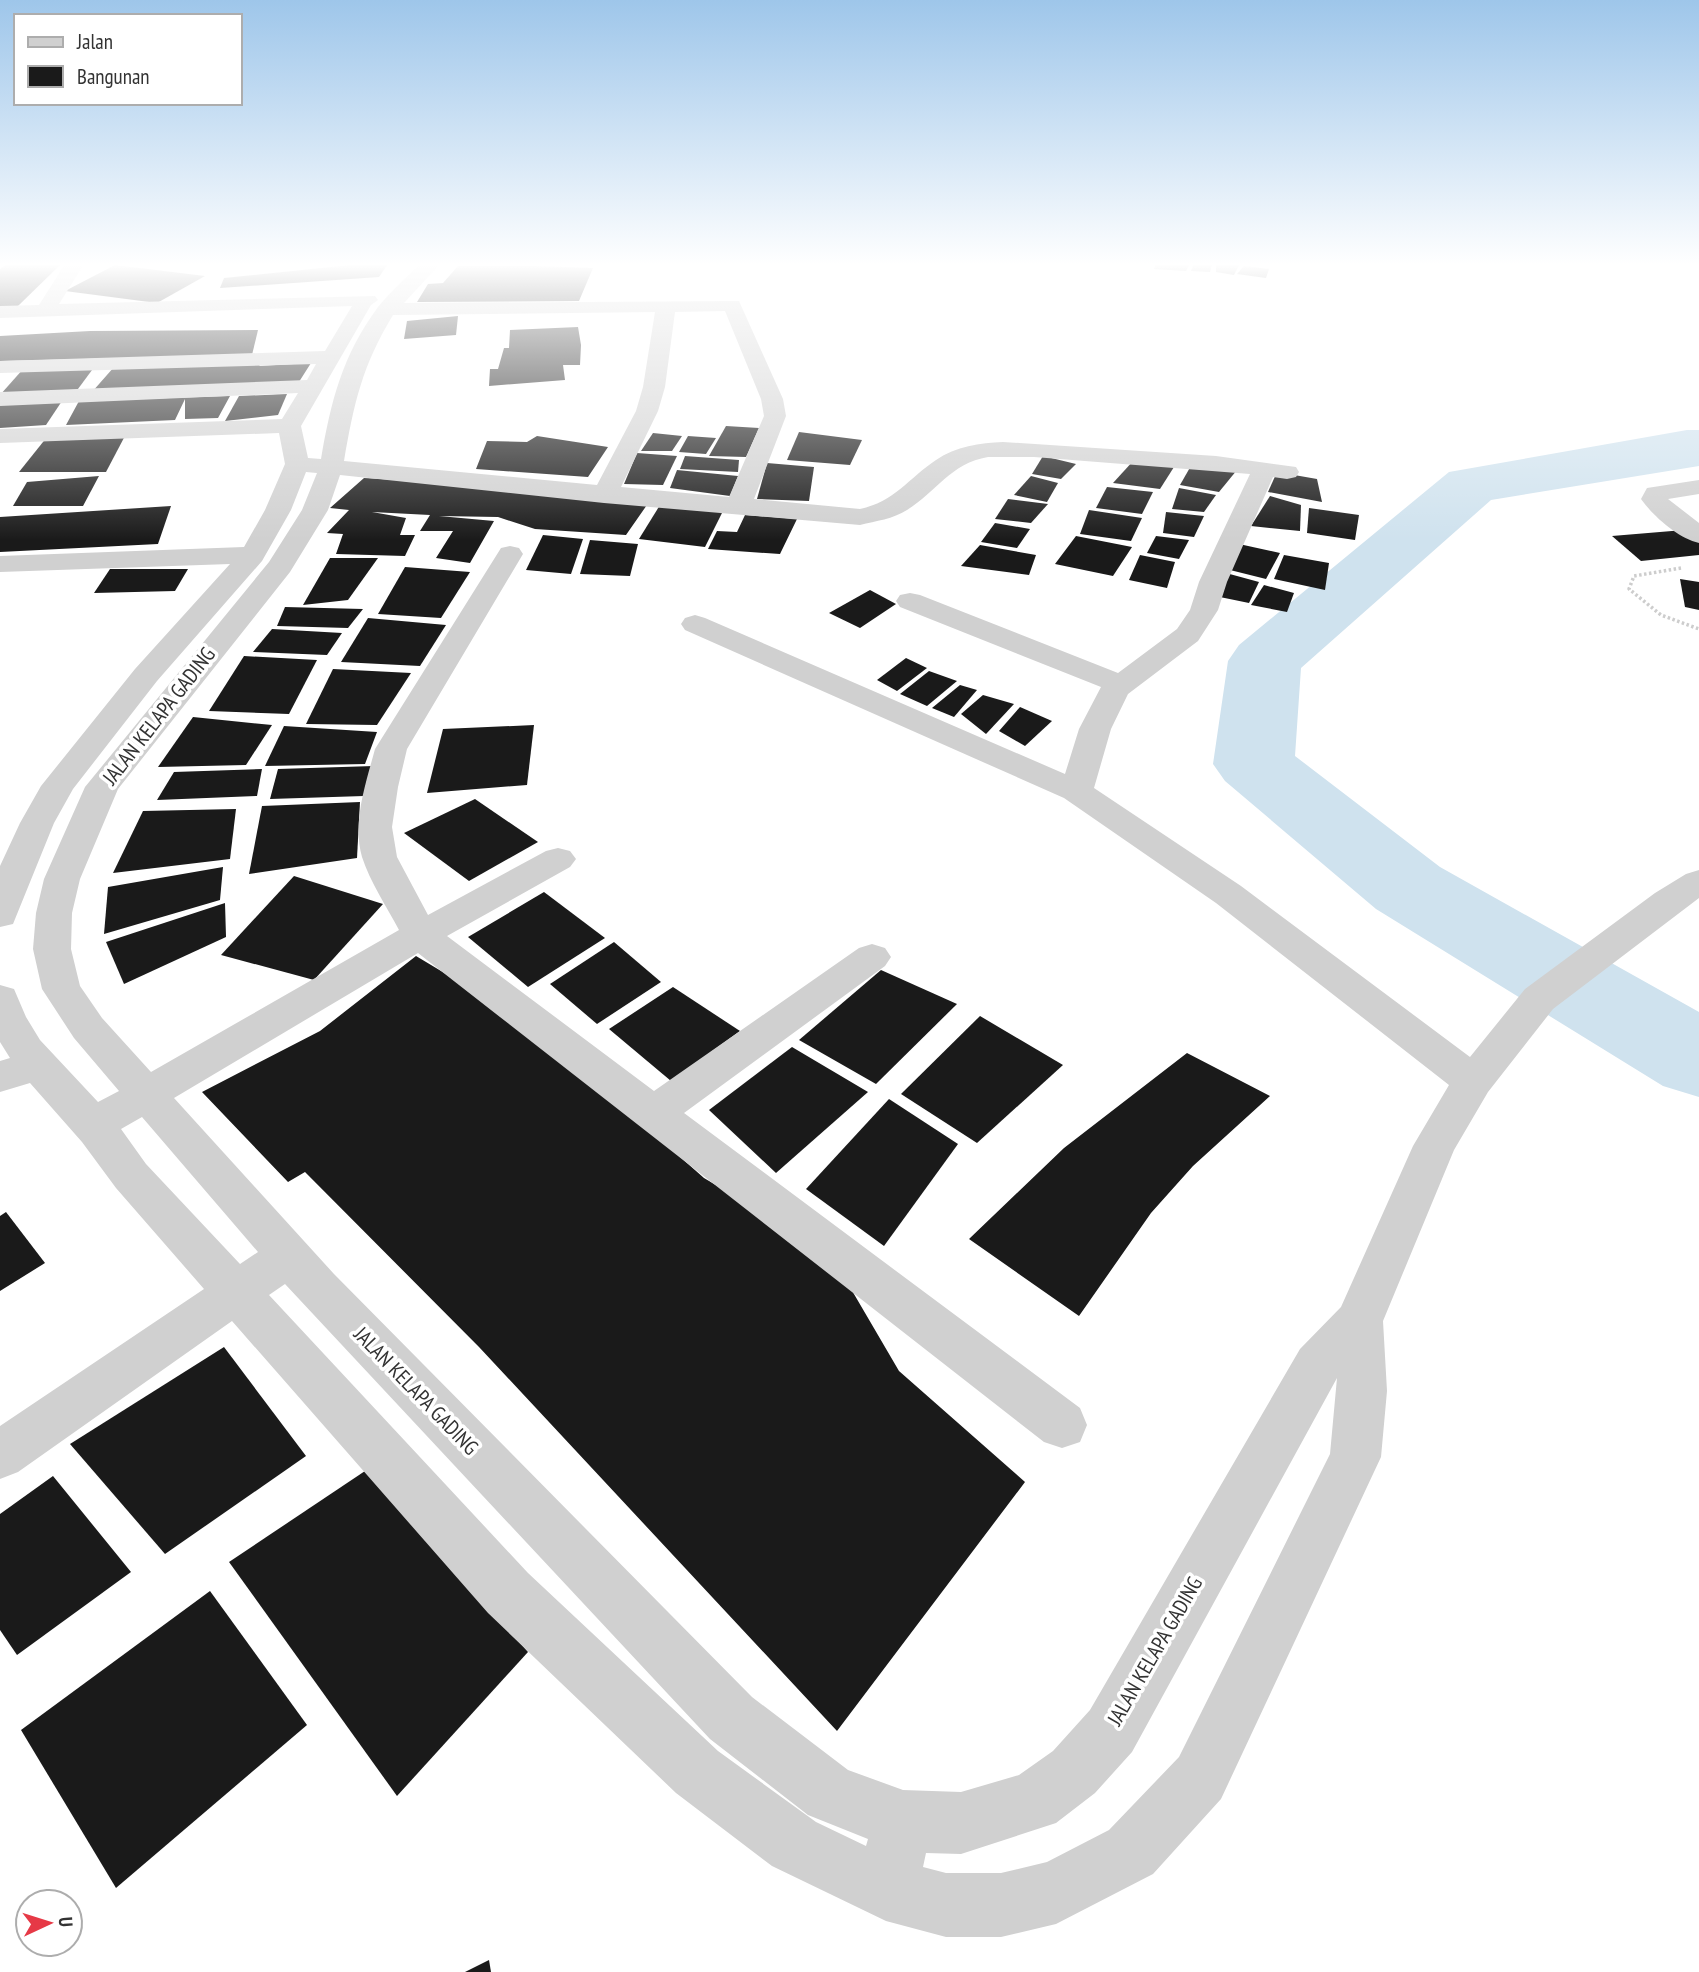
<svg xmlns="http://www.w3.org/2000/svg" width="1699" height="1972" font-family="'PT Sans Narrow',sans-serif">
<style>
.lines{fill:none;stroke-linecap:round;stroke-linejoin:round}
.river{fill:#cfe2ee;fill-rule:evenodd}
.building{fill:#1a1a1a}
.path{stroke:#cdcdcd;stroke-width:3.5;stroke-dasharray:2.5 2.5;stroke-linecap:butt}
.minor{fill:#d0d0d0;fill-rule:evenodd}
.labels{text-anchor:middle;stroke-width:7;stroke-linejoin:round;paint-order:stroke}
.street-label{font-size:21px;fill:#333;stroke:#fff}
</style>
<rect width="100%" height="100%" fill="#fff"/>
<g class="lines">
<path class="river" d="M1687,430H1699V466L1491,500L1301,668L1295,756L1440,867L1699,1012V1097L1663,1086L1376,909L1225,781L1213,764L1228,661L1239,645L1449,472Z"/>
</g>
<g class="building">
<path d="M7,264H61L18,306H0V269Z"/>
<path d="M360,264H388L379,277L220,288L224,278Z"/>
<path d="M1156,264H1190L1186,271L1154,269Z"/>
<path d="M1194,264H1212L1210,272L1191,271Z"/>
<path d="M1216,264H1231L1239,265L1234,275L1216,272Z"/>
<path d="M115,265L205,276L157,303L65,291Z"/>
<path d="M458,266H535L593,268L579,301L417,302L428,284L443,283Z"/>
<path d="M1244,266L1269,269L1266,278L1237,274Z"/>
<path d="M458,316L456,335L404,339L407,321Z"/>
<path d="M578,327L581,345L580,365H563L565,380L489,386L490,369H498L504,348H509L510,330Z"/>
<path d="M258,330L252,355L0,361V336L90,331Z"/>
<path d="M311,363L297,385L92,392L114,367L261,364L259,366Z"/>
<path d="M95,366L75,393L0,395L24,368Z"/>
<path d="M287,394L278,415L225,421L239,396Z"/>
<path d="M230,396L218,418L185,419V399L175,420L66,425L79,401Z"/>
<path d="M62,401L46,425L0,428V402Z"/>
<path d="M726,426L759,428L746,457L709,456Z"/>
<path d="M799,432L862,440L850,465L787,460Z"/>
<path d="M653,433L682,436L672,451H641Z"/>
<path d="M126,434L106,472H19L47,437Z"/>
<path d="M537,436L608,447L588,477L476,469L487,441L527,442Z"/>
<path d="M688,436L716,438L706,454L679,452Z"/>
<path d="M637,453L677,456L663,485L624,484Z"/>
<path d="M685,456L739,460L738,472L680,469Z"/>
<path d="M1043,456L1076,464L1061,479L1032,474Z"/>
<path d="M1134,460L1174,467L1160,489L1113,483Z"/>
<path d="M767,463L814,467L809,501L757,499Z"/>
<path d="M1192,464L1237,470L1219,492L1180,485Z"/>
<path d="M677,470L738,476L730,496L670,488Z"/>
<path d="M1277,472L1317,479L1322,502L1268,492Z"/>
<path d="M99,476L83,506H13L27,482Z"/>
<path d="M1031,476L1058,483L1047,502L1014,495Z"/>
<path d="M364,478L414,481L649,502L626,535L535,529L498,517L439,516L494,521L470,563L436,558L453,531H420L430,515L372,512L406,518L400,535H415L405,556L336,554L343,534L327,533L349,510L330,508Z"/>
<path d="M1107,487L1153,492L1142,514L1096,508Z"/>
<path d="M1179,488L1216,495L1204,512L1172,509Z"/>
<path d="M1270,496L1301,505L1300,531L1251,526Z"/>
<path d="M1008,499L1048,504L1031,523L995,519Z"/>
<path d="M660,505L723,511L705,547L639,539Z"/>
<path d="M171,506L158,544L0,552V517Z"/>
<path d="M1309,508L1359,515L1355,540L1307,533Z"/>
<path d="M1089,510L1142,518L1131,541L1080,534Z"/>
<path d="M1166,512L1204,516L1194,537L1163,533Z"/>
<path d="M745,515L797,519L780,554L708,549L717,531L737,532Z"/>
<path d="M995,523L1030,529L1017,548L981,542Z"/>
<path d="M1684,530L1699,541V555L1641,561L1612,536Z"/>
<path d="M543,535L583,539L571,574L526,570Z"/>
<path d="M1076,536L1132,547L1113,576L1055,564Z"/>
<path d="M1156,536L1189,540L1179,559L1147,553Z"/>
<path d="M590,540L638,544L630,576L580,574Z"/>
<path d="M1239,544L1280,553L1266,579L1230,570Z"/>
<path d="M980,545L1036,555L1029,575L961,566Z"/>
<path d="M1140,555L1175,562L1167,588L1129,580Z"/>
<path d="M1284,555L1329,563L1325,590L1274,579Z"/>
<path d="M330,558H378L348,600L303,605Z"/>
<path d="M405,567L470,572L441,618L378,614Z"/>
<path d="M110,569H188L175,591L94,593Z"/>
<path d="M1226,573L1259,582L1249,603L1215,596Z"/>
<path d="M1680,579L1699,582V610L1685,607Z"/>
<path d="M1264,585L1294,593L1287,612L1251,605Z"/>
<path d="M870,590L896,604L860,628L829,613Z"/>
<path d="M285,607L363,609L348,628L277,626Z"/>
<path d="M368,618L446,625L420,666L341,662Z"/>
<path d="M272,629L342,633L327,655L253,652Z"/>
<path d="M244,656L317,660L289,714L209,711Z"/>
<path d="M906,658L927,668L897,691L877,680Z"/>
<path d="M333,669L411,673L377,725L306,724Z"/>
<path d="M929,671L957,681L927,706L900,694Z"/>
<path d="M960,685L977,690L954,717L932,708Z"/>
<path d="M983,695L1014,704L986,734L961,714Z"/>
<path d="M1020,707L1052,721L1025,746L999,731Z"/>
<path d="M193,717L272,725L246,765L158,767Z"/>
<path d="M534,725L527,785L427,793L443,729Z"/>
<path d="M284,726L377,732L365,764L265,766Z"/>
<path d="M374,766L364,796L270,799L278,769Z"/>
<path d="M262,769L257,796L157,800L174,772Z"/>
<path d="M475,799L538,842L469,881L404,833Z"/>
<path d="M360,802L357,858L249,874L262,806Z"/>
<path d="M236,809L230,859L113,873L143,811Z"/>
<path d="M223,867L220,900L104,934L108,887Z"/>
<path d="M294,876L383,904L314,980L221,955Z"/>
<path d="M544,892L605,938L528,987L468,937Z"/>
<path d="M225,903L226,937L124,984L106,942Z"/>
<path d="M614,942L661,982L597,1024L550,984Z"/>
<path d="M416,956L528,1023L704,1178L830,1253L899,1371L1025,1482L837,1731L479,1347L305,1172L288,1182L202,1092L320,1031Z"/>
<path d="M881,970L957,1004L876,1084L799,1040Z"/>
<path d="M673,987L740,1031L671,1081L609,1029Z"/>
<path d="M980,1016L1063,1065L977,1143L901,1094Z"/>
<path d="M792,1047L868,1092L776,1173L709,1110Z"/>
<path d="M1187,1053L1270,1096L1193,1166L1151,1213L1079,1316L969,1239L1064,1148Z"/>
<path d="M889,1099L958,1144L884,1246L806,1189Z"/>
<path d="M6,1212L45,1263L0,1291V1216Z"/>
<path d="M224,1347L306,1456L165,1554L70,1444Z"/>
<path d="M368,1469L528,1652L397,1796L229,1562Z"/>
<path d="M53,1476L131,1572L17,1655L0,1630V1514Z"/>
<path d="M210,1591L307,1725L116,1888L21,1730Z"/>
<path d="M489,1960L491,1972H465Z"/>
</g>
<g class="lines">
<path class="path" d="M1681,568L1634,576L1629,589L1661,615L1699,629"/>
<g class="minor">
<path d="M65,264H84L59,304L375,296L378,300L371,305L301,426L308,458L321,459C331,401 342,356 378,307C390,292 406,278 420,264H440L404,303L739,301L783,399L786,416L754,499L860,509C894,502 909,478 936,460C956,446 980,443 1003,442L1216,456L1296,467L1299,472L1296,477L1287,479L1273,477L1227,582L1218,610L1198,641L1128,694L1111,729L1094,788L1241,886L1470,1057L1525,989L1655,893L1686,874L1699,870V898L1553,1009L1488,1092L1454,1150L1383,1321L1387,1391L1381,1457L1221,1799L1153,1874L1056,1924L1001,1937H946L886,1921L772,1866L676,1793L488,1613L232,1321L18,1472L0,1479V1426L204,1289L116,1188L82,1142L30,1083L0,1092V1061L10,1058L0,1042V985L14,989L26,1017L40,1040L98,1102L119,1091L74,1038L42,989L33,949L36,913L44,879L85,787L269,562L302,510L317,473L306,472L291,510L262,561L157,681L73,789L54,823L13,924L0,927V866L20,823L41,786L135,669L230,564L0,572V556L244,547L265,510L285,464L279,433L0,443V429L282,419L298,393L0,406V392L307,380L316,364L0,373V361L325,351L352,306L0,318V306L39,305ZM725,311L761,399L764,416L729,497L621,487L658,411L665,387L675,312ZM655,312L643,387L636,411L597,485L344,461C354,403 362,366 393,315ZM988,457H1034L1250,474L1199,582L1190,610L1177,629L1118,673L920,595L910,593L900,595L896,601L900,607L1101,687L1079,729L1065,774L705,618L695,615L685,618L681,624L685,630L1064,798L1216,903L1449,1085L1413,1146L1341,1307L1300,1349L1090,1710L1053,1751L1019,1775L961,1792L903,1790L848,1770L752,1697L334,1274L174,1098L418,953L1044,1442L1062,1448L1080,1442L1087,1425L1080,1408L684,1113L885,966L891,957L885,948L872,944L859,948L654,1091L447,936L570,867L576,859L570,851L558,848L546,851L428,915L397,857L392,827L398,787L407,749L523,554L519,548L510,546L501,548L375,749C366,783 352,822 362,857C370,882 387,907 399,930L151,1072L102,1018L80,986L71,949L72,913L80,879L118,789L290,572L328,510L340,475L604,503L860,525C876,521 893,519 907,510C936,492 951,463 988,457ZM142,1117L258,1252L240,1264L146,1164L121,1129ZM285,1284L710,1739L808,1815L868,1839L866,1846L816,1822L718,1751L528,1573L269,1295ZM1337,1378L1330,1454L1179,1757L1109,1830L1047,1862L1001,1873H946L923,1867L926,1853L961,1854L1056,1823L1095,1793L1132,1752Z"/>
<path d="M1699,480V494L1668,499L1699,523V543C1678,538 1654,517 1641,499L1647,488Z"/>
</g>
</g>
<linearGradient id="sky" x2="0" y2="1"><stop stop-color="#9ec6ea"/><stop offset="0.49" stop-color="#fff"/><stop offset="1" stop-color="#fff" stop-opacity="0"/></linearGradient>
<rect width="1699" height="540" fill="url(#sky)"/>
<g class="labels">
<g class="street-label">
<text transform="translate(159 716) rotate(-52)" y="7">JALAN KELAPA GADING</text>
<text transform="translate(416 1391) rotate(46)" y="7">JALAN KELAPA GADING</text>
<text transform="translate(1155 1651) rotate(-60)" y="7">JALAN KELAPA GADING</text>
</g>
</g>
<rect x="14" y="14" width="228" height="91" fill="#ffffff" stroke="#adadad" stroke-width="2"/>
<rect x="28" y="37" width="35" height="10" fill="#d0d0d0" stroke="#adadad" stroke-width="2"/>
<text x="77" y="49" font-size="21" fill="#333333">Jalan</text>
<rect x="28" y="66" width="35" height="21" fill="#1a1a1a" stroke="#adadad" stroke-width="2"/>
<text x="77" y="84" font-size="21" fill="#333333">Bangunan</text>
<g transform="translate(49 1923) rotate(86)"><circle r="33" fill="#ffffff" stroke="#adadad" stroke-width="2"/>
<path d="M0-5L12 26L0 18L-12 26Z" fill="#e63946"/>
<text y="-10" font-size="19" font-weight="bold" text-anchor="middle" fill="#333333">U</text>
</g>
</svg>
